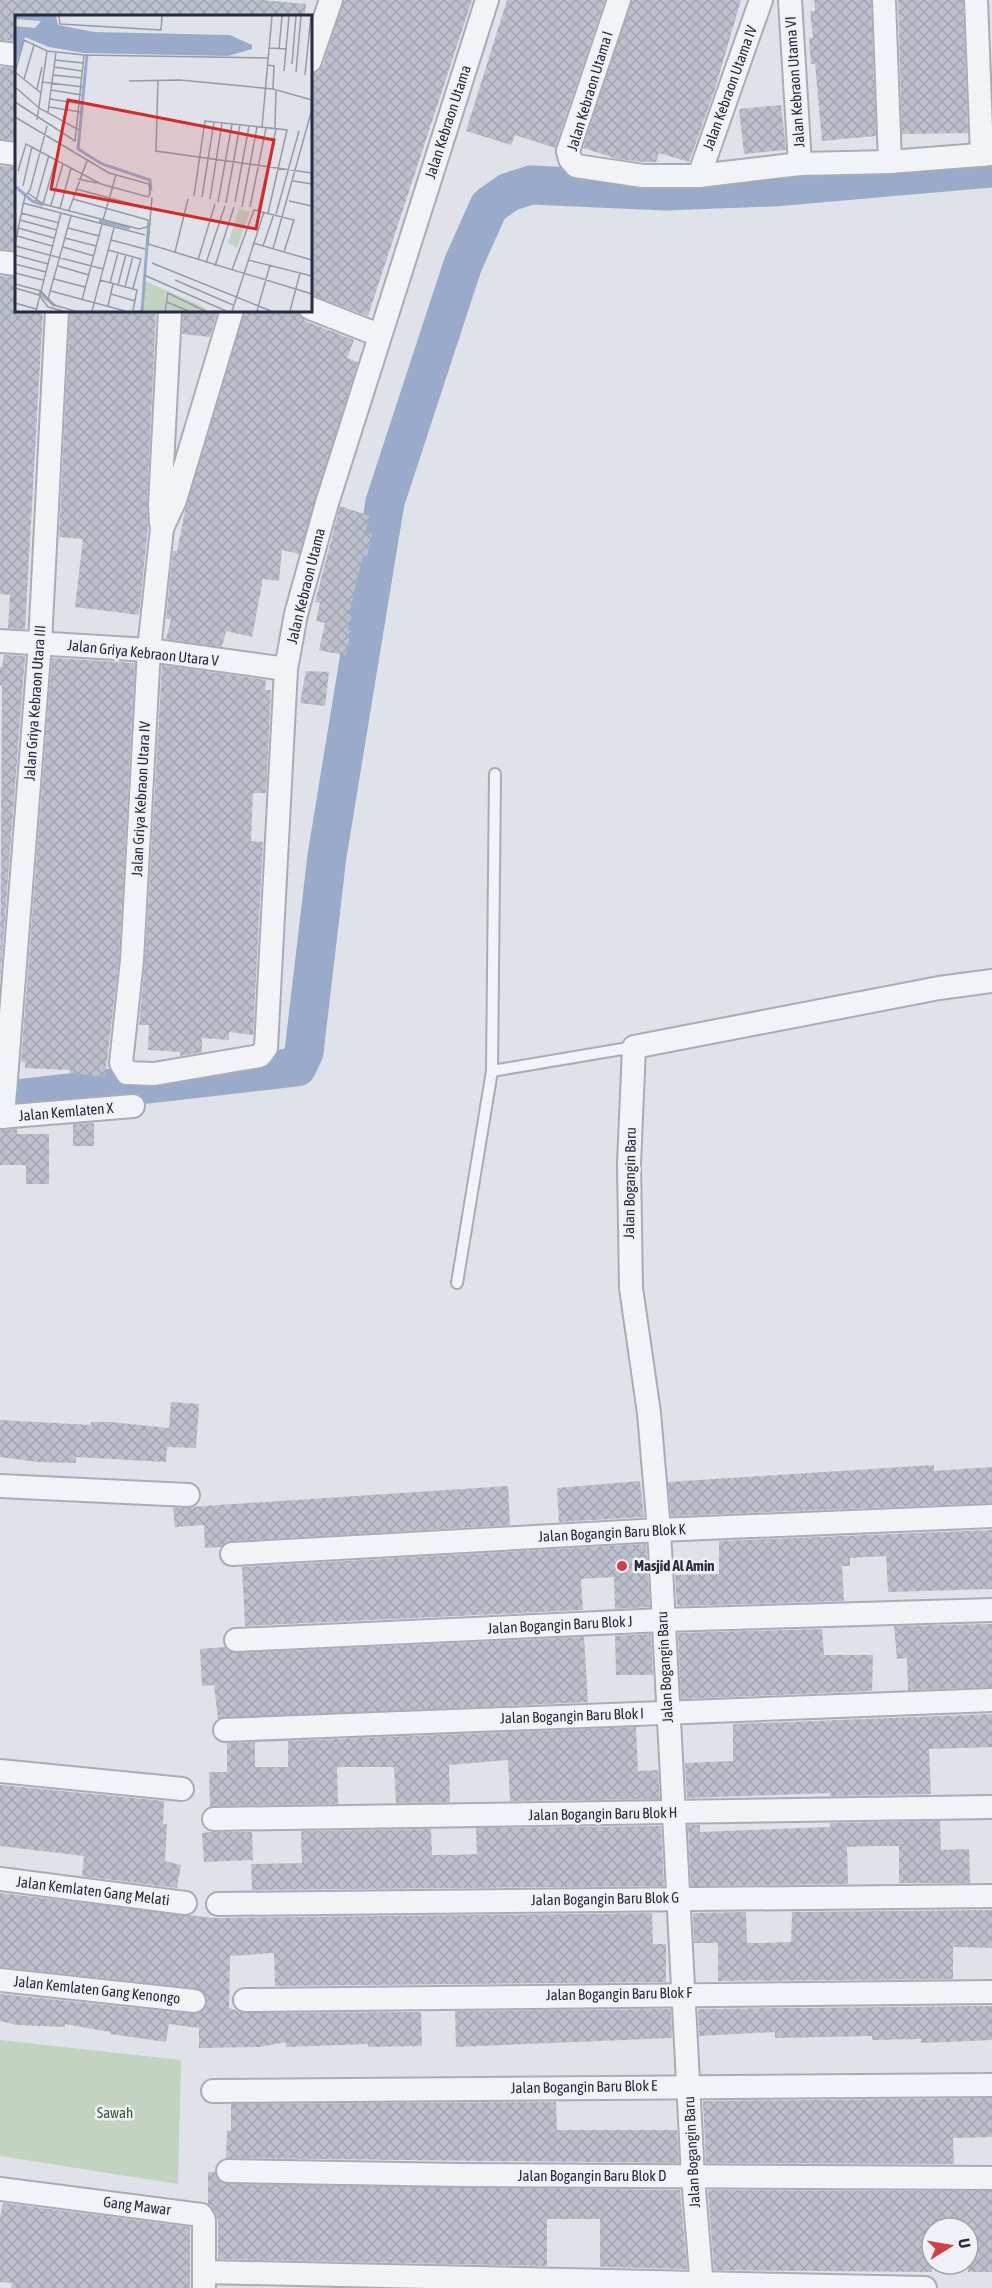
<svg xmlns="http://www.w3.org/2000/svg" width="992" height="2288" font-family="'Asap Condensed',sans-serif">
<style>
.green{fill:#c2d3c0}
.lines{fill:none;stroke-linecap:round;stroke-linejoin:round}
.river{stroke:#99aaca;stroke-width:39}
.building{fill:url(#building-cross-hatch)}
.lane-casing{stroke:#a8acb7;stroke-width:14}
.street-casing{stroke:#a8acb7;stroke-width:26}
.lane{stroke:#f2f3f7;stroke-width:10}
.street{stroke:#f2f3f7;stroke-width:22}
.poi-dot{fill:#d24042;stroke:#eff1f6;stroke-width:2}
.labels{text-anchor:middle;stroke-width:5;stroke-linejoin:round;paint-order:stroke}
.street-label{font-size:15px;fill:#272d41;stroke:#eff1f6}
.poi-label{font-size:15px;font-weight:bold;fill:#272d41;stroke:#eff1f6;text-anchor:start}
.park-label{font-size:15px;fill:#365d34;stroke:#eff1f6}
.inset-river{fill:none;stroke:#99aaca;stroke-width:3}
.inset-road{fill:none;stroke:#959aa6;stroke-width:1.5}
.view{fill:#d62828;fill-opacity:0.15;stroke:#d62828;stroke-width:3}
.inset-edge{fill:none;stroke:#272d41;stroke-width:3}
</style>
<defs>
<pattern id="building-cross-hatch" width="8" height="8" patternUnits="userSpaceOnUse" patternTransform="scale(1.5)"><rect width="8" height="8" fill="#bcc0cc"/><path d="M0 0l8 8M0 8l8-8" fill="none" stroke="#a2a5b0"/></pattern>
</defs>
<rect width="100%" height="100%" fill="#dfe2e9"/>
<path class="green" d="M0,2040L181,2060L178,2184L0,2156Z"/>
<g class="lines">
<path class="river" d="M0,1101L297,1067L304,1052L327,856L385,502L463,264L489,206L509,192L531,185L665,191L773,187L992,168"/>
</g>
<g class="building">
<path d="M0,0H262L306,4L305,16H16V41L0,40Z"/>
<path d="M344,0H472L368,316L310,295V74L318,72L323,65Z"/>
<path d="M507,0H605L555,148L515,135L511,145L466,131Z"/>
<path d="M632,0H741L714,92L689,162L659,153L656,162H644L618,159L583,148Z"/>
<path d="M814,0H871L876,136L822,141L815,64H811L809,38H813L810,11H815Z"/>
<path d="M898,0H963L968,133L902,134Z"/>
<path d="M0,67L16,68V140L0,139Z"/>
<path d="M781,105L786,150L744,154L739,109Z"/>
<path d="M0,166L16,167V250L0,249Z"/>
<path d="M0,276L16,277V310H43L25,629L8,628L10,595L0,594Z"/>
<path d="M70,310H156L147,504L148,526L139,615L75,607L83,539L59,537Z"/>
<path d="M183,310H218L210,337L182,334Z"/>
<path d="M245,310L298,312L305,321L354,340L347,358L358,362L299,554L282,550L279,581L263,579L252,637L226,631L222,647L166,639L171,619H166L173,551H177L185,511Z"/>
<path d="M340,506L370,516L365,533L372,534L367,556H363L349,614L352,615L348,630L351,631L346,656L319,650L325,623L316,621L320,603L315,602Z"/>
<path d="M4,655L25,656L0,982L2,686L0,685V667H2Z"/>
<path d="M52,658L135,663L119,959L105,1077L70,1073V1070L25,1068V1062H21Z"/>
<path d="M162,665L266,680L265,690H271L266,793H253L251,841L263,842L253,1035L229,1032V1040L202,1038V1052L180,1056V1052L148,1050L149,1025H139L145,961Z"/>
<path d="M306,671L329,672L325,706L300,703Z"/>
<path d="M94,1123V1146H73V1124Z"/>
<path d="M17,1129V1134H49V1184H26V1165H0V1130Z"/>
<path d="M171,1402L199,1404L196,1448L167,1447L166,1462L76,1457V1463L38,1462L0,1457V1420L91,1425V1422H110L169,1428Z"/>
<path d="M934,1465V1471L992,1467V1503L671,1516L668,1482Z"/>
<path d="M640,1481L644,1517L559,1522L557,1488Z"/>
<path d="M508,1486L510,1525L231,1541L221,1547L205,1548L204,1525L175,1527L173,1508Z"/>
<path d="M992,1530V1589L888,1592L886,1556L850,1558V1566H842L844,1601L677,1606L675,1575L719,1574V1541Z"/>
<path d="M646,1544L650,1607L615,1609L614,1577L581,1579L583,1610L245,1626L242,1567Z"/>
<path d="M992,1624V1687L908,1690L907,1658L897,1659L894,1626Z"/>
<path d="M822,1629L824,1655H873L872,1691L681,1699L678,1633Z"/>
<path d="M651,1634L653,1675H616L615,1636Z"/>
<path d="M584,1637L588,1702L218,1719L214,1685L202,1686L200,1649L225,1647L237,1653Z"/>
<path d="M992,1714V1747L929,1749L931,1794L830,1796V1793L687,1798L685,1763L733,1761V1724Z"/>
<path d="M636,1727L638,1771L658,1770L660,1799L510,1801L508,1760L449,1765L450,1802L396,1803L394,1767H337L338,1804L210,1806L209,1772H227V1743L255,1742V1767H288V1741Z"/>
<path d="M0,1785L164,1801L163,1824H167L165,1861L181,1865L177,1888L82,1876L84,1856L0,1846Z"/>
<path d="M940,1821L941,1850L969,1849L970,1883H899V1846H874L847,1847L848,1884L691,1886L688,1825H700V1832L830,1827V1823Z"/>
<path d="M661,1826L664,1886L252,1890L251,1864L302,1863L301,1831L431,1829L432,1855H452L477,1854L476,1828Z"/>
<path d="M211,1832H252L253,1860L204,1862L202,1833Z"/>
<path d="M0,1893L214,1918L652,1913L653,1944H666V1982L275,1986L274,1953L230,1956L229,2008L245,2013L421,2012L422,2046L368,2047V2044L286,2047V2042L259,2047L199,2048V2028L169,2024L166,2042L110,2034V2032L65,2024V2027L17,2025L0,2021V1994L193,2014L204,2009L207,2002L202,1991L195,1988L0,1967Z"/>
<path d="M992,1910V1948L953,1947V1979L718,1981V1943H694L693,1913L746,1912L747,1943H764L791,1942L792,1912Z"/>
<path d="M992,2006V2040L921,2043V2039L872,2040V2036L775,2038V2032L699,2036L698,2009Z"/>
<path d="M671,2009L672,2038L456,2047L455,2011Z"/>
<path d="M992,2098V2137L953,2138L954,2164L706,2163L703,2101Z"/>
<path d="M556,2102L557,2130H677L679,2163L226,2158L227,2130L231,2131V2104Z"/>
<path d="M208,2172H215L221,2182L228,2184L680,2190L687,2269L600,2267V2219H547V2266L218,2259V2220L208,2204Z"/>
<path d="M708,2190L992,2191V2272H968V2228H932V2272L714,2270Z"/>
<path d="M3,2203L190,2227V2288H11L12,2283L0,2282V2217Z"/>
</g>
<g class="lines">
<g class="lane-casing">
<g id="lane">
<path d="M492,1071L634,1047"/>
<path d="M457,1283L492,1071L495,774"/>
</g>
</g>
<g class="street-casing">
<g id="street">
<path d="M619,0L568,151L570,159L576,166L643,176H699L800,164L890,162L992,154"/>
<path d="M790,0L800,164"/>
<path d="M884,0L890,162"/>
<path d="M976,0L982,155"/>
<path d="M0,53L16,55"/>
<path d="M310,61L331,0"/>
<path d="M0,152L16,154"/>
<path d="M699,176L761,0"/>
<path d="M0,262L16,264"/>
<path d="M310,308L379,335"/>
<path d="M232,310L175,500L162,528L149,650L132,960L121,1063L127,1073L154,1074L260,1056L266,1048L286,669L296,614L327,503L487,0"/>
<path d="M161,523L160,505L170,310"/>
<path d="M0,641L149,650L286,669"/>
<path d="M0,1117L133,1106"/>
<path d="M3,1117L40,643L57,310"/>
<path d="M0,1486L188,1495"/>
<path d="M232,1554L659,1530L992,1516"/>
<path d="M236,1640L663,1620L992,1610"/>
<path d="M225,1730L992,1700"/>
<path d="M0,1771L182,1789"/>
<path d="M214,1819L992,1807"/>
<path d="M0,1879L185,1903"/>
<path d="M218,1904L992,1896"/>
<path d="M0,1980L194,2001"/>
<path d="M245,2000L992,1992"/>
<path d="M213,2091L992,2085"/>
<path d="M228,2171L461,2175L992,2178"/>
<path d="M0,2189L201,2215L204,2220V2288"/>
<path d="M204,2272L925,2288"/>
<path d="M702,2288L693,2177L659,1530L649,1413L631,1288L629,1164L634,1047L939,988L992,981"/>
</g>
</g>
<use href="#lane" class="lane"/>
<use href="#street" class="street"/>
</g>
<circle class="poi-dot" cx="622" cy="1566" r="6"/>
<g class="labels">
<g class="street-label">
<text transform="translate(795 82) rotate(-94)" y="5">Jalan Kebraon Utama VI</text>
<text transform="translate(730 88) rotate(-70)" y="5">Jalan Kebraon Utama IV</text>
<text transform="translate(590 91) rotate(-73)" y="5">Jalan Kebraon Utama I</text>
<text transform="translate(448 122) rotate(-72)" y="5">Jalan Kebraon Utama</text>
<text transform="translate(306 586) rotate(-76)" y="5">Jalan Kebraon Utama</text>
<text transform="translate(143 653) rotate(6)" y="5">Jalan Griya Kebraon Utara V</text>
<text transform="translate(35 703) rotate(-86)" y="5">Jalan Griya Kebraon Utara III</text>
<text transform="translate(141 799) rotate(-87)" y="5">Jalan Griya Kebraon Utara IV</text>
<text transform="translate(66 1112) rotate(-5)" y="5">Jalan Kemlaten X</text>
<text transform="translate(630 1183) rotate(-89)" y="5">Jalan Bogangin Baru</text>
<text transform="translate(612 1533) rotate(-3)" y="5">Jalan Bogangin Baru Blok K</text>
<text transform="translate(560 1625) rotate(-3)" y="5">Jalan Bogangin Baru Blok J</text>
<text transform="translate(665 1667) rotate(-93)" y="5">Jalan Bogangin Baru</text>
<text transform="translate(572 1716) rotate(-2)" y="5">Jalan Bogangin Baru Blok I</text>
<text transform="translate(603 1814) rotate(-1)" y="5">Jalan Bogangin Baru Blok H</text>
<text transform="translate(93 1891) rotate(7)" y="5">Jalan Kemlaten Gang Melati</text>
<text transform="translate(605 1899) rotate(-1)" y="5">Jalan Bogangin Baru Blok G</text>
<text transform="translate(97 1990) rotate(6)" y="5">Jalan Kemlaten Gang Kenongo</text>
<text transform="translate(619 1994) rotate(-1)" y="5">Jalan Bogangin Baru Blok F</text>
<text transform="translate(584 2087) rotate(-1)" y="5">Jalan Bogangin Baru Blok E</text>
<text transform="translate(692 2152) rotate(-93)" y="5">Jalan Bogangin Baru</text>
<text x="592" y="2181">Jalan Bogangin Baru Blok D</text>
<text transform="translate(137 2206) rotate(7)" y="5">Gang Mawar</text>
</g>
<g class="poi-label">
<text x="634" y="1571">Masjid Al Amin</text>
</g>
<g class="park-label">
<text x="115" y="2118">Sawah</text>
</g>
</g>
<g transform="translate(15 15)">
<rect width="297" height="297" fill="#dfe2e9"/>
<path d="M132,267L191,293V296H128L129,268Z" fill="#c2d3c0"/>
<path d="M224,194L235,197L222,233L213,228Z" fill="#c2d3c0"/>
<path d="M0,1H41L43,10L79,17L215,20L237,30V34L213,41L69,38L34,32L10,22L0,51V11L20,13L26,6L0,4Z" fill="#99aaca"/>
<path class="inset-river" d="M72,39L63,134L87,149L135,165L136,176M1,172L17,186L28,190M84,206L115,213M24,277L40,291M127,296L134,205"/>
<path class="inset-road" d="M44,1L45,9L146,15L147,1M254,33L272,34M264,34L267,1M40,45L68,48M277,49L281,1M252,50L259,51L258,74M39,52L67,56M269,56L274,1M0,57L9,25L32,36L69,40L253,43M0,57L26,78M281,57L286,1M38,60L67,63M290,60L296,1M9,64L19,30M143,65L141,136L297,158M114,66L165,65L258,74L297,85M27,67L68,72M0,72L24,93L64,115M22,74L27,52M36,75L67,80M35,84L67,89M0,87L60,126L69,40M34,92L66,97M33,97L41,37M0,102L94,158L134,169L135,179L133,182L86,169L11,129L3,156M22,105L32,36M247,112L257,1M260,114L261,74M63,164L82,168M278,166L297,169M8,171L17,131M61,174L136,194M13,178L28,189L124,214L132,212M10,181L15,175L32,111M179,181L190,106L272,115L253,198M137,182L133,229L297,279M187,182L199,107M58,184L133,205M195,184L207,108M21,186L34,140M274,186L297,191M203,187L217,109M220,187L234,111M8,188L130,220M211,188L225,110M28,189L41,144M36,190L48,149M227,192L242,112M235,192L251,113M45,193L56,153M54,195L72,146M243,196L261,114M6,198L44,208M261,199L284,116M5,205L42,215M88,205L101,160M3,213L39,223M53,213L84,221M2,221L37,231M50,223L81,231M96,225L130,234M238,228L297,245M0,229L10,181M0,231L88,254M248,231L259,199M48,232L79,241M258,234L297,94M93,235L126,244L118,273M160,237L173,184M0,240L33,249M183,245L200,189M233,245L297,261M137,248L256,296M191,248L210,191M0,249L31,257M43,251L74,260M200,251L219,192M217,255L239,195L279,205L269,237M0,258L28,265M129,260L211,296M39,264L70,272M85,265L122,275L118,296M160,265L218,290M95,268L103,238M0,269L26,276L39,290L60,296M103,270L111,239M110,272L118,241M0,273L24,280L33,292L48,296M36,276L110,296M96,279L120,286M33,284L56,201M67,285L87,209M152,287L173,296M0,288L21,294M93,291L98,269M21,296L46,198M77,296L99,213M150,296L153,278L190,296M217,296L249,197M242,296L255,250M275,296L285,258"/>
<path class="view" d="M53,85L259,125L241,214L36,174Z"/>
<rect width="297" height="297" class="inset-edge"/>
</g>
<g transform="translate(950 2246) rotate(79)"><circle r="28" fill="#eff1f6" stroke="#9fa3ae" stroke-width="1.5"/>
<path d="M0-4.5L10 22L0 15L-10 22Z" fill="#d24042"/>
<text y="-9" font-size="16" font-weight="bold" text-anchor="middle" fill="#272d41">U</text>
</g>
</svg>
